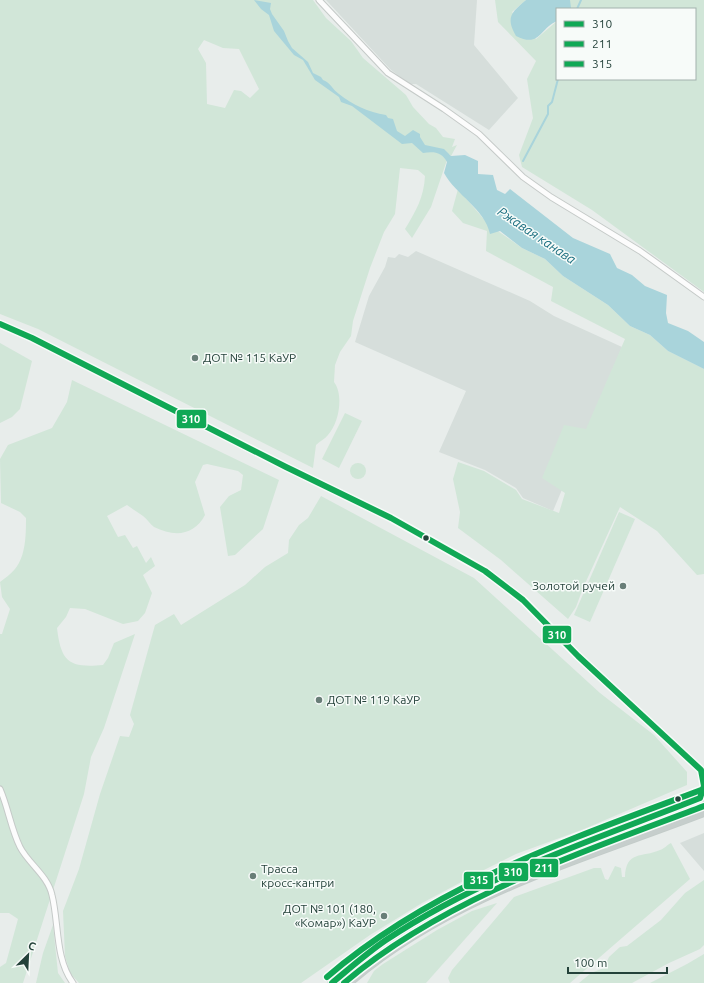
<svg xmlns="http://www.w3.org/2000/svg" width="704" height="983" font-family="Ubuntu,sans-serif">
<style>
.built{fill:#d6dedb}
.green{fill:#d1e6d8;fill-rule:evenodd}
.water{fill:#a9d4db}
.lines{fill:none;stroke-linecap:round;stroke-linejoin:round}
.stream{stroke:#a9d4db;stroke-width:2}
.minor-casing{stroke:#c5cac8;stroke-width:7}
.trunk-casing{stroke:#c3ccc9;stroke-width:10}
.minor{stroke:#fcfcfc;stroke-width:5}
.trunk{stroke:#c6cecc;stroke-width:8}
.bus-1-casing{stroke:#f7fbf9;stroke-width:9}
.bus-2-casing{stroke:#f7fbf9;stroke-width:9}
.bus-3-casing{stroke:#f7fbf9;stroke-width:9}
.bus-1{stroke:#10a855;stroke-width:6}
.bus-2{stroke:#10a855;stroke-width:6}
.bus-3{stroke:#10a855;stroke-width:6}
.poi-dot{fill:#697e78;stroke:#f7fbf9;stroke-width:1.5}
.bus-dot{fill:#24423a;stroke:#f7fbf9;stroke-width:1.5}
.labels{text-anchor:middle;stroke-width:3;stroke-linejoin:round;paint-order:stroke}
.poi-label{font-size:12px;fill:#24423a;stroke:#f7fbf9;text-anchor:start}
.water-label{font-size:13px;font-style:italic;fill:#1c6f80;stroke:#f7fbf9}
.line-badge{stroke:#f7fbf9;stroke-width:1.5}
.badge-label{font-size:11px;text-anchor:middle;font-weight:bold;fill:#fff}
</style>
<rect width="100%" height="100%" fill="#e8edeb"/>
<g class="built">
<path d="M326,0H477L474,45L518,98L489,130L416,84H409L390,69Z"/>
<path d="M416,251L530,301L554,316L622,347L553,511L523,498L516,488L485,470L439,452L466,391L355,342L369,296L385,267L388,257L395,258L399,254L408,257Z"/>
<path d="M704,833V871L680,843Z"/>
</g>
<g class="green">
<path d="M0,0H313L326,18L351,41L363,58L406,95L413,107L429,124L436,128L443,137L455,139L452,147L457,145L451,156L449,154L431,207L412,238L405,229C416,211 424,197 425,176L418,170L400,168L395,214L384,232L370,268L353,321L351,336L340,352L335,365L334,382C344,395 339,423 328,435C325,439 320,441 316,445L313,468L38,329L0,314ZM204,40L223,48L239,49L259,89L250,98L241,91L234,90L225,108L207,104L206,63L198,49Z"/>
<path d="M495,0H526L512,12L536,39L557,21V79H695V9H570V0H704V292L592,210L522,167L519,155L533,118L527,79L536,61L498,22Z"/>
<path d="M458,189L488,224L522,248L545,259L563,276L608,305L630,326L650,335L668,351L704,369V574L697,575L657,531L620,507L583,588L576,607L568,619L501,560L458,528L460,512L453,479L458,462L484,471L516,490L522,499L559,513L565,493L542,478L564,425L586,429L625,339L551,301L553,287L486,251L487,231L463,223L452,211Z"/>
<path d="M0,343L32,361L20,409L12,417L0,423Z"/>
<path d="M72,380L279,480L263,529L235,555L228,556L220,507L229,496L241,490L243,475L238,471L207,464L203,465L195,482L205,515C194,536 174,537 154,527C150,524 147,519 143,516C138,512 132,509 127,505L107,516L118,537L125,535L133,548L137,546L146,563L151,557L155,566L143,575L152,593L145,613L138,621L123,624L85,609L70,608L66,617L57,628C61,662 69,668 103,665L108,658L114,643L135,634L104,728L91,757L84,794L23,983H0V967L6,963L18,919L9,913H0V634H2L10,609L2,597L0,582C5,578 11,574 15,569C26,556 26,534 26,518L20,512L1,503L0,459L8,445L52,428L67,402Z"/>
<path d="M345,413L362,421L339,468L322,459Z"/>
<circle cx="358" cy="471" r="8"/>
<path d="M321,496L474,578L600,693L654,735L687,772V785L584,829L516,854L482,871L422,903L370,935L301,983H79L70,973L65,956L63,911L79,869L100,794L120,736L129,737L134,724L130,715L155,625L174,614L181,625L245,585L265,567L288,553L289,540L299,525L308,518Z"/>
<path d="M619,512L635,519L590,622L574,615Z"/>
<path d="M704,802V805L573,856L572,853Z"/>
<path d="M671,843L690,879L570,983H450L448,978L452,970L514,897L594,868H601L605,879L608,880L615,866L621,868L622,877H625C626,850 642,858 660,850C664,849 667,845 671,843Z"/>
<path d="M560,858L561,861C482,891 406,928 342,983H338C407,924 476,892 560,858Z"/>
<path d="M704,880V945L700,949L669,963L632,983H579L591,973L604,968L609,957L620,947L627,946L661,920L685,893Z"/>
<path d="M497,903L426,983H367L374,971L383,964L437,930L472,911Z"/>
<path d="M53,925L58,973L65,983H36L43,953Z"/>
<path d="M704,954V983H650L687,964Z"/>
</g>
<g class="water">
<path d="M254,0L271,3L270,9L272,14L284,31L288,41L292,48L308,62L313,73L321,77L323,80C331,83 332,89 339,94C353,105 368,112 386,115L388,118L393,119L397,131L405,136L413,130L420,134V137L425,145L444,149L451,156L465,155L478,161V174L493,175L497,190L505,194L510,189L573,238L610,254L617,268L632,275L645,286L667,295L666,313L668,323L688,331L704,342V369L668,351L650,335L630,326L608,305L563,276L545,259L522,248L500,231L490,234C485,209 456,195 444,173L447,162C442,152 434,151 423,153L412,143L402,144L352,106L341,102L339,97L315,80L303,60L294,55L274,31L269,15L261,9Z"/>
<path d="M526,0H570L571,8L557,9V21C539,29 540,48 516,36C505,17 512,12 526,0Z"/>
</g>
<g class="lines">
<g class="stream">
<path d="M577,9L581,0"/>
<path d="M523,161L548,114V106L552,102L558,79"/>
</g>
<g class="minor-casing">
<g id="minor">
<path d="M319,0L388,73L444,109L479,134L523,177L551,197L640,251L704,297"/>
<path d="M0,324L32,338L286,467L391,518L485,571L523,600L578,656L704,772"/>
<path d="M0,789C8,807 11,829 20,847C28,863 48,876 52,895C59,923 55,959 73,983"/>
<path d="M700,798L704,786L701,770"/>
</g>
</g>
<g class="trunk-casing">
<g id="trunk">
<path d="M332,983C399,921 485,884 569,850C614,832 659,814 704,797"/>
<path d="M348,983C449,895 582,859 704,812"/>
</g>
</g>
<use href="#minor" class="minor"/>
<use href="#trunk" class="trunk"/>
<g class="bus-1-casing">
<path id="bus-1" d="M0,324L32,338L286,467L391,518L485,571L523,600L578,656L701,770L704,786L700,798C594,840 482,876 386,940C367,953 350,968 332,983"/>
</g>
<g class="bus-2-casing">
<path id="bus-2" d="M344,983C444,898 583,852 704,806"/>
</g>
<g class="bus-3-casing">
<path id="bus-3" d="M327,977C434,885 571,839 701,790"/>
</g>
<use href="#bus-1" class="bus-1"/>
<use href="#bus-2" class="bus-2"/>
<use href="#bus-3" class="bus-3"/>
</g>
<g class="poi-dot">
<circle cx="195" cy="358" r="4"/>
<circle cx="623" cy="586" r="4"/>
<circle cx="319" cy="700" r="4"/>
<circle cx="253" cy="876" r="4"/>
<circle cx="384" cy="916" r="4"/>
</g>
<g class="bus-dot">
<circle cx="426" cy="538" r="3.5"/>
<circle cx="678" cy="799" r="3.5"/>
</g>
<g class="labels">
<g class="poi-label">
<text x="203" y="362">ДОТ № 115 КаУР</text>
<text x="615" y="590" text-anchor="end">Золотой ручей</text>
<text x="327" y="704">ДОТ № 119 КаУР</text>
<text x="261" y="873">Трасса<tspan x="261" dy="14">кросс-кантри</tspan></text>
<text x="376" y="913" text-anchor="end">ДОТ № 101 (180,<tspan x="376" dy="14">«Комар») КаУР</tspan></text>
</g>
<g class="water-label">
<text transform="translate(537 235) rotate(34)" y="5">Ржавая канава</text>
</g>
</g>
<g class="line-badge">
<rect x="176" y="409" width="31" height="20" rx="4" fill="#10a855"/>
<rect x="542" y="625" width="30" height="19" rx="4" fill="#10a855"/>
<rect x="529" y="858" width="30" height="20" rx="4" fill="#10a855"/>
<rect x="498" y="862" width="31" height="20" rx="4" fill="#10a855"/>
<rect x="463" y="871" width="31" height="19" rx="4" fill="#10a855"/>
</g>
<g class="badge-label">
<text x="191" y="423">310</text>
<text x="557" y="639">310</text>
<text x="544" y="872">211</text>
<text x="513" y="876">310</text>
<text x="479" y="884">315</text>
</g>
<rect x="556" y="8" width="140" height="72" fill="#f7fbf9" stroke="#a3b1ad"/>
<rect x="564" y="21" width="20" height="6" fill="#10a855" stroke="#a3b1ad"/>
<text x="592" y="28" font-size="12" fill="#24423a">310</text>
<rect x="564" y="41" width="20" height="6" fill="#10a855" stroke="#a3b1ad"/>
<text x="592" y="48" font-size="12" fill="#24423a">211</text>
<rect x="564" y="61" width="20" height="6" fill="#10a855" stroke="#a3b1ad"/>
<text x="592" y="68" font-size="12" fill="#24423a">315</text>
<g transform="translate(28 955) rotate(24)" stroke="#f7fbf9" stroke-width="3" paint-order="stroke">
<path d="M0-3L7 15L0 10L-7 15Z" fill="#24423a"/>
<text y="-6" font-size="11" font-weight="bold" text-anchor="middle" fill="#24423a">С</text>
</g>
<path d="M568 967v6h99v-6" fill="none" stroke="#24423a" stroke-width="2"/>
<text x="574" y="967" font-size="12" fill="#24423a" stroke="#f7fbf9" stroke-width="3" paint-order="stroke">100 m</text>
</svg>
